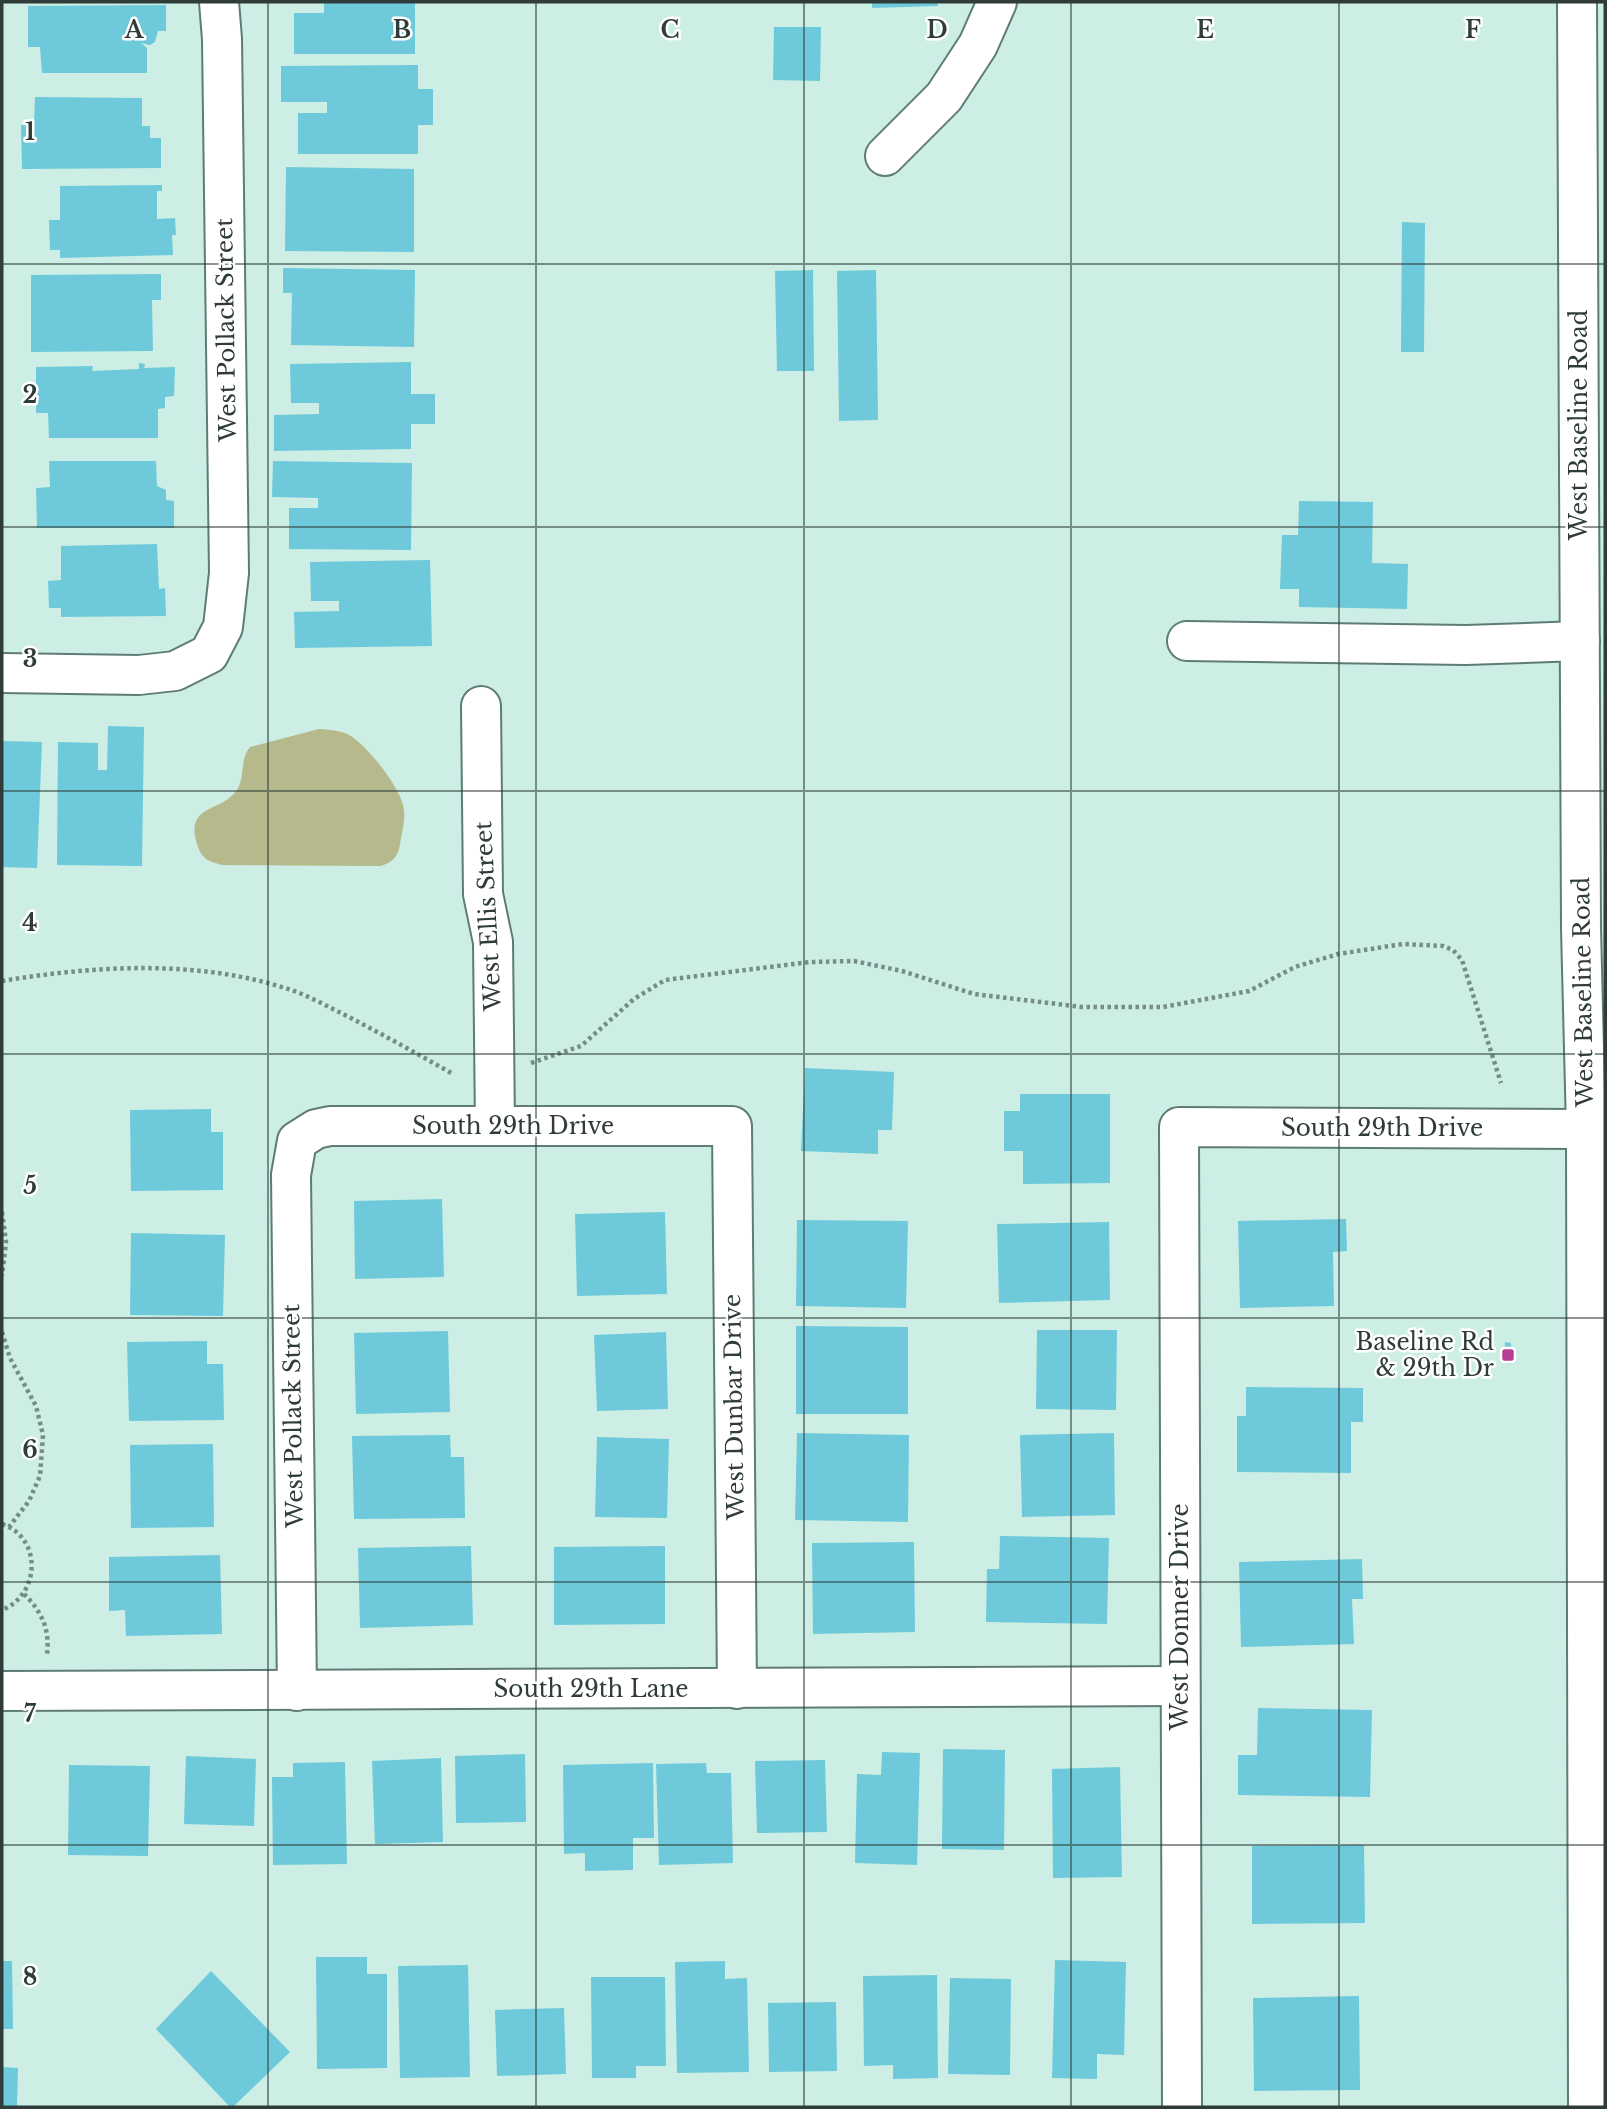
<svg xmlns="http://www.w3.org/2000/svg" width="1607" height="2109" font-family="'Libre Baskerville',serif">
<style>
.green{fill:#b5b98c}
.building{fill:#6ecada}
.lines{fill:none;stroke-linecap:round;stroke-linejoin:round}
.minor-casing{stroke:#5e7c75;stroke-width:42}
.major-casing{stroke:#5e7c75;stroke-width:42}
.path{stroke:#768d87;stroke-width:4.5;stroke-dasharray:3.5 3.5;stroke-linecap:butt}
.minor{stroke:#fff;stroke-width:38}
.major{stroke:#fff;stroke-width:38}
.grid{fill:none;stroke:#2f3c39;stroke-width:2;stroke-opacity:0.55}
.poi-dot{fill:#b73f94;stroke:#fff;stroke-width:2.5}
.labels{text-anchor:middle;stroke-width:5;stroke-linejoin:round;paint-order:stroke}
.street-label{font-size:23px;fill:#2f3c39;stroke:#fff}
.poi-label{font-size:23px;fill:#2f3c39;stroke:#fff;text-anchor:end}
.grid-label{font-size:23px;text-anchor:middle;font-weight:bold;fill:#2f3c39;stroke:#fff;stroke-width:5;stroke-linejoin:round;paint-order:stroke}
</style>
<rect width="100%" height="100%" fill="#cceee5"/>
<path class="green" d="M319,729C330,730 341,730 351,736C368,747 398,785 403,805C406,816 403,828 401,838C399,854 396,861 381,866L222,865C210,862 202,859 198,847C182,802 224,814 238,788C245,775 240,759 250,747Z"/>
<g class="building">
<path d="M324,2H415V54H294V13H324Z"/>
<path d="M872,2H937L938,6L872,8Z"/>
<path d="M166,5V31H158L155,42L150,45L141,43L147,48V73H42L40,47H28V6Z"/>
<path d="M774,27H821L820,81L773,80Z"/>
<path d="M418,65V89H433V125H418V154H298V113H327V102H281V66Z"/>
<path d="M35,97L142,98V126H150V138H161V168L22,169L21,125H34Z"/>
<path d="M286,167L414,169V252L285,251Z"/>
<path d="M162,185V191H157V219L175,218L176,235H172L173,255L60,258V250H50L49,220H60V186Z"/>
<path d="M1402,222L1425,223L1424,352H1401Z"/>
<path d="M283,268L415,270L414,347L291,345L292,293H283Z"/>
<path d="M813,270L814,371H777L775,271Z"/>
<path d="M876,270L878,420L839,421L837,271Z"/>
<path d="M161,274V300H152L153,351L31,352V275Z"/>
<path d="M411,362V394H435V424H411V449L274,451V415L319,414V403H291L290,364Z"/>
<path d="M139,363L145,364L144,368L175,367L174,396L165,397V408L158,409V438H49L48,413H36V367L93,366L92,371L139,369Z"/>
<path d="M49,461H156L157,486L166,490V500L174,501V528H37L36,488L50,487Z"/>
<path d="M273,461L412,463L411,550L289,549V508H318V498L272,497Z"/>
<path d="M1299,501L1373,502L1372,563L1408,564L1407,609L1299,607V589H1280L1282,535H1298Z"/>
<path d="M157,544L159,589L165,588L166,616L61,617V608H49L48,581L61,580V546Z"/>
<path d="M430,560L432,646L295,648L294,612L339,611V601H311L310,562Z"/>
<path d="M108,726L144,727L142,866L57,865L58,742L98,743V770H107Z"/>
<path d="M2,741L42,742L37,868L2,867Z"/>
<path d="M805,1068L894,1072L892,1130H878V1154L801,1151Z"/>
<path d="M1020,1094H1110V1183L1023,1184V1151H1004V1111H1020Z"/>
<path d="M211,1109V1132H223V1190L131,1191L130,1110Z"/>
<path d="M442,1199L444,1277L355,1279L354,1201Z"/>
<path d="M665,1212L667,1294L577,1296L575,1214Z"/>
<path d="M1346,1219L1347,1251L1333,1252L1334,1306L1240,1308L1238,1221Z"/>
<path d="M797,1220L908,1221L906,1308L796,1306Z"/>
<path d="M1109,1222L1110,1300L999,1303L997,1224Z"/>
<path d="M131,1233L225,1235L223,1316L130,1315Z"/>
<path d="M796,1326L908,1327V1414H796Z"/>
<path d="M1037,1330H1117L1116,1410L1036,1409Z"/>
<path d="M448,1331L450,1412L356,1414L354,1333Z"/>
<path d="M666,1332L668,1409L597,1411L594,1335Z"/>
<path d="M207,1341V1364H223L224,1420L129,1421L127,1342Z"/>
<path d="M1505,1342L1511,1343V1364L1504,1363Z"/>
<path d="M1246,1387L1363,1388V1422H1351V1473L1237,1472V1416H1246Z"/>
<path d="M797,1433L909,1435L908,1522L795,1520Z"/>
<path d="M1114,1433L1115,1515L1022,1517L1020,1435Z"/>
<path d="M450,1435L451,1457H464L465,1518L354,1519L352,1436Z"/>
<path d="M597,1437L669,1439L667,1518L595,1517Z"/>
<path d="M213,1444L214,1527L131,1528L130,1445Z"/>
<path d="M1000,1536L1109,1538L1107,1624L986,1622L987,1569H999Z"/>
<path d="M914,1542L915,1632L813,1634L812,1543Z"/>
<path d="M471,1546L473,1625L360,1628L358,1548Z"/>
<path d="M665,1546V1624L554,1625V1547Z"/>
<path d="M220,1555L222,1634L126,1636L125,1610L109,1611V1557Z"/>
<path d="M1362,1559L1363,1599H1352L1354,1644L1241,1647L1239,1562Z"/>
<path d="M1258,1708L1372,1710L1370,1797L1238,1795V1755H1257Z"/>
<path d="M943,1749L1005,1750L1004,1850L942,1849Z"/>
<path d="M882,1752L920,1753L917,1865L855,1863L857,1774L881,1775Z"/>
<path d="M525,1754L526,1822L456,1823L455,1756Z"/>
<path d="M186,1756L256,1759L254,1826L184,1824Z"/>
<path d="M441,1758L443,1842L375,1844L372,1761Z"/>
<path d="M825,1760L827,1832L757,1833L755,1761Z"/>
<path d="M345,1762L347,1864L273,1865L272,1777H293V1763Z"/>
<path d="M653,1763L654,1838H633V1870L585,1871V1853L564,1854L563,1765Z"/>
<path d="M706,1763L707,1773H731L733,1863L659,1865L656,1764Z"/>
<path d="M69,1765L150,1766L148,1856L68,1855Z"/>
<path d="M1120,1767L1122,1877L1053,1878L1052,1769Z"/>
<path d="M1364,1845L1365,1923L1252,1924V1846Z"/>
<path d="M316,1957H367V1974H387V2068L317,2069Z"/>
<path d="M1055,1960L1126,1962L1124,2055L1097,2054V2079L1052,2078Z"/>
<path d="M2,1961H12L13,2029H2Z"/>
<path d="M725,1961V1979L747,1978L749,2072L677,2073L675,1962Z"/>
<path d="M468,1965L470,2077L400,2078L398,1966Z"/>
<path d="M211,1971L290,2052L233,2107H230L156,2029Z"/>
<path d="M937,1975L938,2078L893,2079V2065L864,2066L863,1976Z"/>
<path d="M591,1977H665L666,2066H636V2078H592Z"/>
<path d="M950,1978L1011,1979L1010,2075L948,2074Z"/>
<path d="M1359,1996L1360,2090L1254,2091L1253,1998Z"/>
<path d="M836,2002L837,2071L769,2072L768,2003Z"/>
<path d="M564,2008L566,2074L497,2076L495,2010Z"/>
<path d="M2,2067L18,2068L17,2107H2Z"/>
</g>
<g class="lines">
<g class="minor-casing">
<g id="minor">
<path d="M885,156L944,97L978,45L997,2"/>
<path d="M1187,641L1466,645L1580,641"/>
<path d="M2,673L139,675L175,671L209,654L223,627L229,573L222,39L219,2"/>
<path d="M481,706L483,894L493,942L495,1126"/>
<path d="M2,1691L1180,1686"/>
<path d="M297,1691L291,1175L297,1141L316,1129L330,1126H732L737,1689"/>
<path d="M1182,2107L1179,1127L1586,1129"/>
</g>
</g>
<g class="major-casing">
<path id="major" d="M1577,2L1581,928L1586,1129L1588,2107"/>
</g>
<g class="path">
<path d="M2,981C98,965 204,959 297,992C310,997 323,1004 335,1010C375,1030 414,1052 453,1074"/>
<path d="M531,1063L581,1046L634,999L665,980L810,962L854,961L902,971L974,994L1082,1007H1163L1249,991L1295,967L1338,954L1403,944L1443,946L1453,950L1462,960L1501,1083"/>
<path d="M2,1212L6,1242L2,1276"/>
<path d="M2,1332L10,1358L36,1406L43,1435L40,1476L29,1501L9,1527"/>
<path d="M2,1524C43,1538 40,1595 2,1610"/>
<path d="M24,1594C42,1612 50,1629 47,1655"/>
</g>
<use href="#minor" class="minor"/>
<use href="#major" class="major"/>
</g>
<path class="grid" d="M268,2V2107M536,2V2107M804,2V2107M1071,2V2107M1339,2V2107M2,264H1605M2,527H1605M2,791H1605M2,1054H1605M2,1318H1605M2,1582H1605M2,1845H1605"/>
<rect class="poi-dot" x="1501" y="1348" width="14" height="14" rx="3.5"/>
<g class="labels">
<g class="street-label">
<text transform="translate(226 330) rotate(-91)" y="8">West Pollack Street</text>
<text transform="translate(1579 425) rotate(-90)" y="8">West Baseline Road</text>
<text transform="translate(488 916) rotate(-93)" y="8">West Ellis Street</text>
<text transform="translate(1583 992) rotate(-91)" y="8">West Baseline Road</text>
<text x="513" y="1134">South 29th Drive</text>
<text x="1382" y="1136">South 29th Drive</text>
<text transform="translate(734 1407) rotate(-91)" y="8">West Dunbar Drive</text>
<text transform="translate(293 1416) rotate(-91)" y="8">West Pollack Street</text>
<text transform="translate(1180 1617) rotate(-90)" y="8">West Donner Drive</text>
<text x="591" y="1697">South 29th Lane</text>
</g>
<g class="poi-label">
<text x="1494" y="1350">Baseline Rd<tspan x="1494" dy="26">&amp; 29th Dr</tspan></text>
</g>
</g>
<g class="grid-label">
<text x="134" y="38">A</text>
<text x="402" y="38">B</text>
<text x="670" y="38">C</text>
<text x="937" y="38">D</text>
<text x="1205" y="38">E</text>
<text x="1473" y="38">F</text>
<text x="30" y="140">1</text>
<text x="30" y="403">2</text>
<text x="30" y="667">3</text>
<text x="30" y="931">4</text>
<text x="30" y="1194">5</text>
<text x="30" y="1458">6</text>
<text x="30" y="1722">7</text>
<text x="30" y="1985">8</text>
</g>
<rect width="1607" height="2109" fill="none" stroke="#2f3c39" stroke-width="7"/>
</svg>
